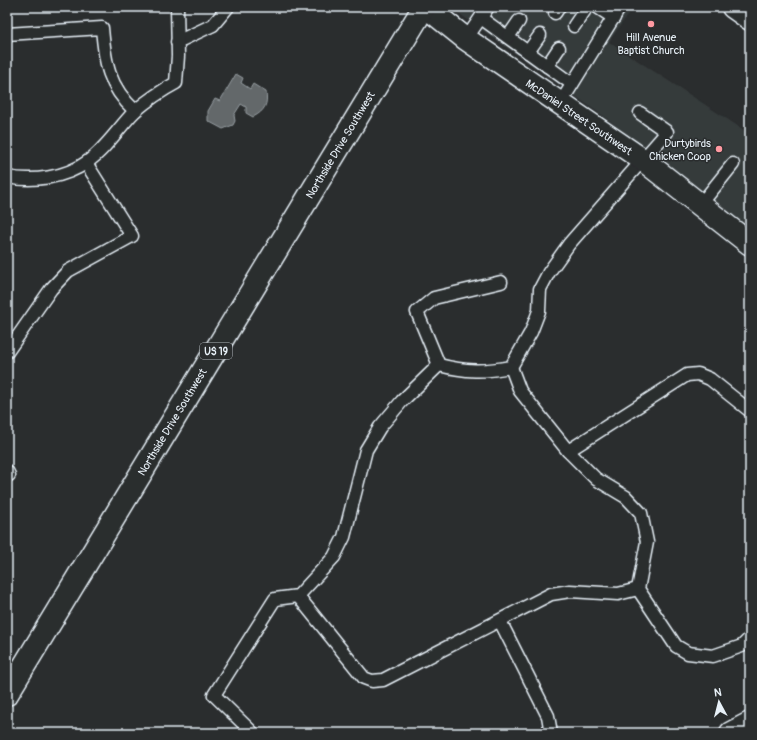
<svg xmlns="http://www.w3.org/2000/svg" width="757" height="740" font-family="Pangolin,sans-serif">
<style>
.built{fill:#363a3b}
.water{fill:#63686b;stroke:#989fa3}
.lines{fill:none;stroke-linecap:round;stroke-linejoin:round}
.service-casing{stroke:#e8f1f8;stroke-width:15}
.minor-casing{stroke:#e8f1f8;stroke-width:25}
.tertiary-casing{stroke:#e8f1f8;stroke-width:25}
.primary-casing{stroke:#e8f1f8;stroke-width:25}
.service{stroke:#2a2d2e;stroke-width:12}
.minor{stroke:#2a2d2e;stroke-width:22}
.tertiary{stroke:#2a2d2e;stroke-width:22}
.primary{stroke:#2a2d2e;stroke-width:22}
.poi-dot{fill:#ff9aa2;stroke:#2a2d2e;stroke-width:1.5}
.labels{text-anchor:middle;stroke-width:3;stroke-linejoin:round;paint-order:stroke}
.shield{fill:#2a2d2e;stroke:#afb6bb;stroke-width:1}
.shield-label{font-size:10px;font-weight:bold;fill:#e8f1f8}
.poi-label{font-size:11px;fill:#e8f1f8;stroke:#2a2d2e}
.street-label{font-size:11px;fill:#e8f1f8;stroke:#2a2d2e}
</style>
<rect width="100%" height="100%" fill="#2a2d2e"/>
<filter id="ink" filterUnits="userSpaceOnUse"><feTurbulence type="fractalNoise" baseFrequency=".025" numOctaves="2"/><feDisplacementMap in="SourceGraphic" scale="8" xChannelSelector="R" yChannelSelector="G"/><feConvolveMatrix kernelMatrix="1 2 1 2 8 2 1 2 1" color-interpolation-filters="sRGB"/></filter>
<g filter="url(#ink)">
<path class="built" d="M460,7H633L609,42L750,134V230L603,116L457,12Z"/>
<path class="water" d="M236,74L243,78L241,83L250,89L253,84L266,92C268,104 265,111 253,117L246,113V107L241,104L234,115L235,121L233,125L223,129L208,121V111L215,99L220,101Z"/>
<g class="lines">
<g class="service-casing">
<g id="service">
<path d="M597,7L614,18"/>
<path d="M555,13L559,7"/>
<path d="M481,18L572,84"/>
<path d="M574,26L587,7"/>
<path d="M7,34L102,28C105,63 108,86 135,111"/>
<path d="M508,37L519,21"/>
<path d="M466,39L488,7"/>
<path d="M177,42L213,25L228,7"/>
<path d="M528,52L540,35"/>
<path d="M547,66L559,48"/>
<path d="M560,104L620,7"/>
<path d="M7,177C33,182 65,178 87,162C106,149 119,127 135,111C148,100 161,91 176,83L178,56L177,7"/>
<path d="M701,204L733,164"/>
<path d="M501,282L434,298L417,312L439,365C466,372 484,372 511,367L531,332L539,311L540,289L549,272L569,244L667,132L640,113"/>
<path d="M7,352L51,289L68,271L132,236L86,163"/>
<path d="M511,367L520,391L568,451L596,479L626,497L641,513L647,542L638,589L676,646L688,653L713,656L742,646L750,638"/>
<path d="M568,451L687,375L698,374L710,379L750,411"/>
<path d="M7,471L9,475"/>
<path d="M298,596L364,678L372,681L383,680L551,594L570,591L618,594L638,589"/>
<path d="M500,621L548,716L551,733"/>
<path d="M253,733L214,695L275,599L298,596L334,557L344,537L366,450L380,427L402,401L439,365"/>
</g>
</g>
<g class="minor-casing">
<path id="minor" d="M733,7L750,19"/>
</g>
<g class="tertiary-casing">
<path id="tertiary" d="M426,7L466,39L643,160L750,244"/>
</g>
<g class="primary-casing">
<g id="primary">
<path d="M7,694L424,7"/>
<path d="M731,733L750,723"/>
</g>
</g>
<use href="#service" class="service"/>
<use href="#minor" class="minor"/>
<use href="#tertiary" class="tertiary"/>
<use href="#primary" class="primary"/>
</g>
</g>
<g class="poi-dot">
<circle cx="651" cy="24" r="4"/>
<circle cx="719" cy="149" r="4"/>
</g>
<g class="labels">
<rect class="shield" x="200" y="343" width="32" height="16" rx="3"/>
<g class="shield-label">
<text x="216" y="355">US 19</text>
</g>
<g class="poi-label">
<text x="651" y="41">Hill Avenue<tspan x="651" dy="13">Baptist Church</tspan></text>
<text x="711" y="147" text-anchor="end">Durtybirds<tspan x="711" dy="13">Chicken Coop</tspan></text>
</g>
<g class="street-label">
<text transform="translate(579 117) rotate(34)" y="4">McDaniel Street Southwest</text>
<text transform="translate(340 145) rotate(-59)" y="4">Northside Drive Southwest</text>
<text transform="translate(172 422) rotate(-59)" y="4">Northside Drive Southwest</text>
</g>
</g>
<rect width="757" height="740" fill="none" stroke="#2a2d2e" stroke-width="24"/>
<rect x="12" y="12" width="733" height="716" fill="none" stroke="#e8f1f8" stroke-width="1.5" filter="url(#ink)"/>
<g transform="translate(719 702) rotate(353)" stroke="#2a2d2e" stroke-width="3" paint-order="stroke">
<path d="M0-3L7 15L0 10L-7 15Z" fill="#e8f1f8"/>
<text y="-6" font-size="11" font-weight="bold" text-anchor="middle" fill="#e8f1f8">N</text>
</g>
</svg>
